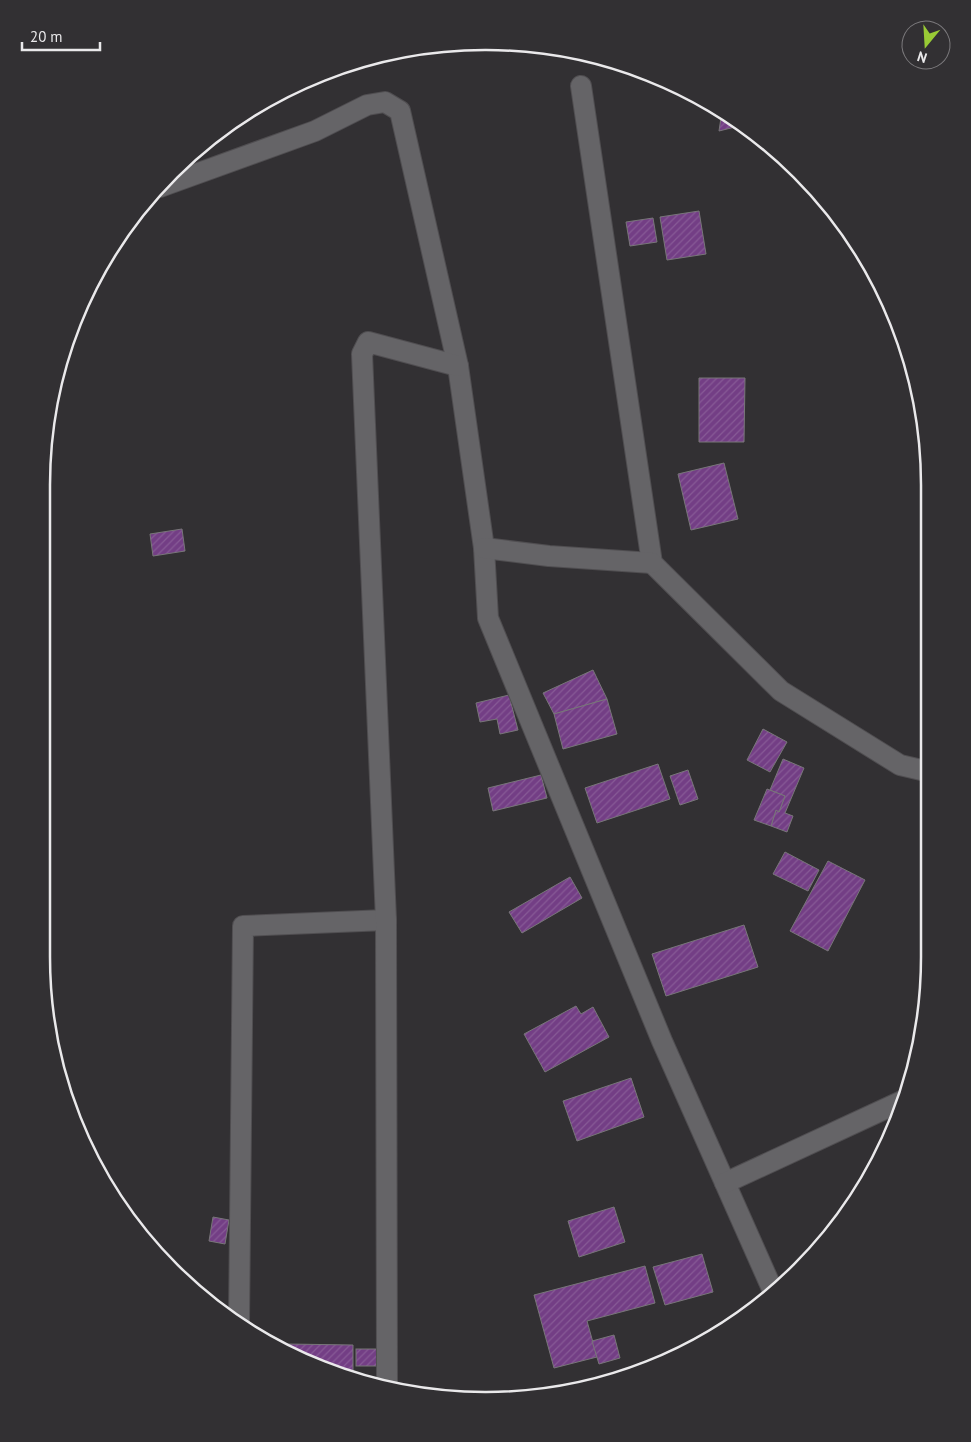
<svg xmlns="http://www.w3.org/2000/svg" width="971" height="1442" font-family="'PT Sans',sans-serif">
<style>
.building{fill:url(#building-hatch);stroke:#787679}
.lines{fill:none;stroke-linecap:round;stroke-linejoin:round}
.street-casing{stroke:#504e51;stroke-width:22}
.street{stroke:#656467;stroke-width:20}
.rim{fill:none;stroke:#eae9eb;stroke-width:2.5}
</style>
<defs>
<pattern id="building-hatch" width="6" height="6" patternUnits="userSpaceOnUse" patternTransform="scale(1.25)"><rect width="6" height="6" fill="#733e85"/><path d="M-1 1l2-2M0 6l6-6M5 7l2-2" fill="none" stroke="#875a96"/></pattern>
</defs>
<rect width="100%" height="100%" fill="#323033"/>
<g class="building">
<path d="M722,111L732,116L743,125L719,131Z"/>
<path d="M699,211L706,254L667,260L660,217Z"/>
<path d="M653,218L657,242L630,246L626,222Z"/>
<path d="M699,378H745L744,442H699Z"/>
<path d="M724,463L738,519L691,530L678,474Z"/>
<path d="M182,529L185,551L153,556L150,534Z"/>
<path d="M593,670L607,699L554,714L543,693Z"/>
<path d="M509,695L518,730L500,734L497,719L480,722L476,703Z"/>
<path d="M607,699L617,734L563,749L554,714Z"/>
<path d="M763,729L787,742L770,772L747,760Z"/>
<path d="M783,759L804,768L785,813L793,816L787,832L771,826L776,810L779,812L785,796L770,790Z"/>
<path d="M658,764L670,799L597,823L585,788Z"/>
<path d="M688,770L698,799L680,805L670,776Z"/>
<path d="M541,775L547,798L493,811L488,788Z"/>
<path d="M767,789L785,796L779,812L776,810L771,826L754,820Z"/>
<path d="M785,852L819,870L808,891L773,874Z"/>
<path d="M828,861L865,880L828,951L790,931Z"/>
<path d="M570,877L582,898L522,933L509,912Z"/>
<path d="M744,925L758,967L666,996L652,954Z"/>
<path d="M576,1006L581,1014L593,1007L609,1037L545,1072L524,1034Z"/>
<path d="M924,1011L922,1035H921L917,1012Z"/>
<path d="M631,1078L644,1117L577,1141L563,1101Z"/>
<path d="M614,1207L625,1242L579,1257L568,1221Z"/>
<path d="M213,1217L229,1220L225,1244L209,1241Z"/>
<path d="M702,1254L713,1292L665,1305L653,1267Z"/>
<path d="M645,1266L655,1303L587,1321L597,1357L554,1368L534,1295Z"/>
<path d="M614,1335L620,1358L599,1364L592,1341Z"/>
<path d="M287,1344L353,1345V1376L316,1367L287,1350Z"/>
<rect x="356" y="1349" width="23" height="17"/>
</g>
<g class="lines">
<g class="street-casing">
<g id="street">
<path d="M581,86L652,563L781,691L900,765L930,772"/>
<path d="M160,187L315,131L367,105L385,102L400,111L458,366L484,548L488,618L662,1041L773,1291"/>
<path d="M484,548L549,556L652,563"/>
<path d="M725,1183L902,1101"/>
<path d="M239,1323L243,926L386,920"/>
<path d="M387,1384L386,920L362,354L368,342L458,366"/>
</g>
</g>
<use href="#street" class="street"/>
</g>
<path d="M0 0H971V1442H0ZM485 50H486A435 435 0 0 1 921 485V957A435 435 0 0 1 486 1392H485A435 435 0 0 1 50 957V485A435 435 0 0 1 485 50Z" fill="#323033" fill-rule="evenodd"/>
<path class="rim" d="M485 50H486A435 435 0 0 1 921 485V957A435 435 0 0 1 486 1392H485A435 435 0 0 1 50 957V485A435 435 0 0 1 485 50Z"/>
<g transform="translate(926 45) rotate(198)"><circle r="24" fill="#323033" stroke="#7c7a7d"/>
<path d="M0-4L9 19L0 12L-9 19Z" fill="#99cb35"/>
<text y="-8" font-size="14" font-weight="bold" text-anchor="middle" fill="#eae9eb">N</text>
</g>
<path d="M22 42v8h78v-8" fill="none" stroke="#eae9eb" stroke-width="2.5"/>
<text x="30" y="42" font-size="15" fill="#eae9eb" stroke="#323033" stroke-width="4" paint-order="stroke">20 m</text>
</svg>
